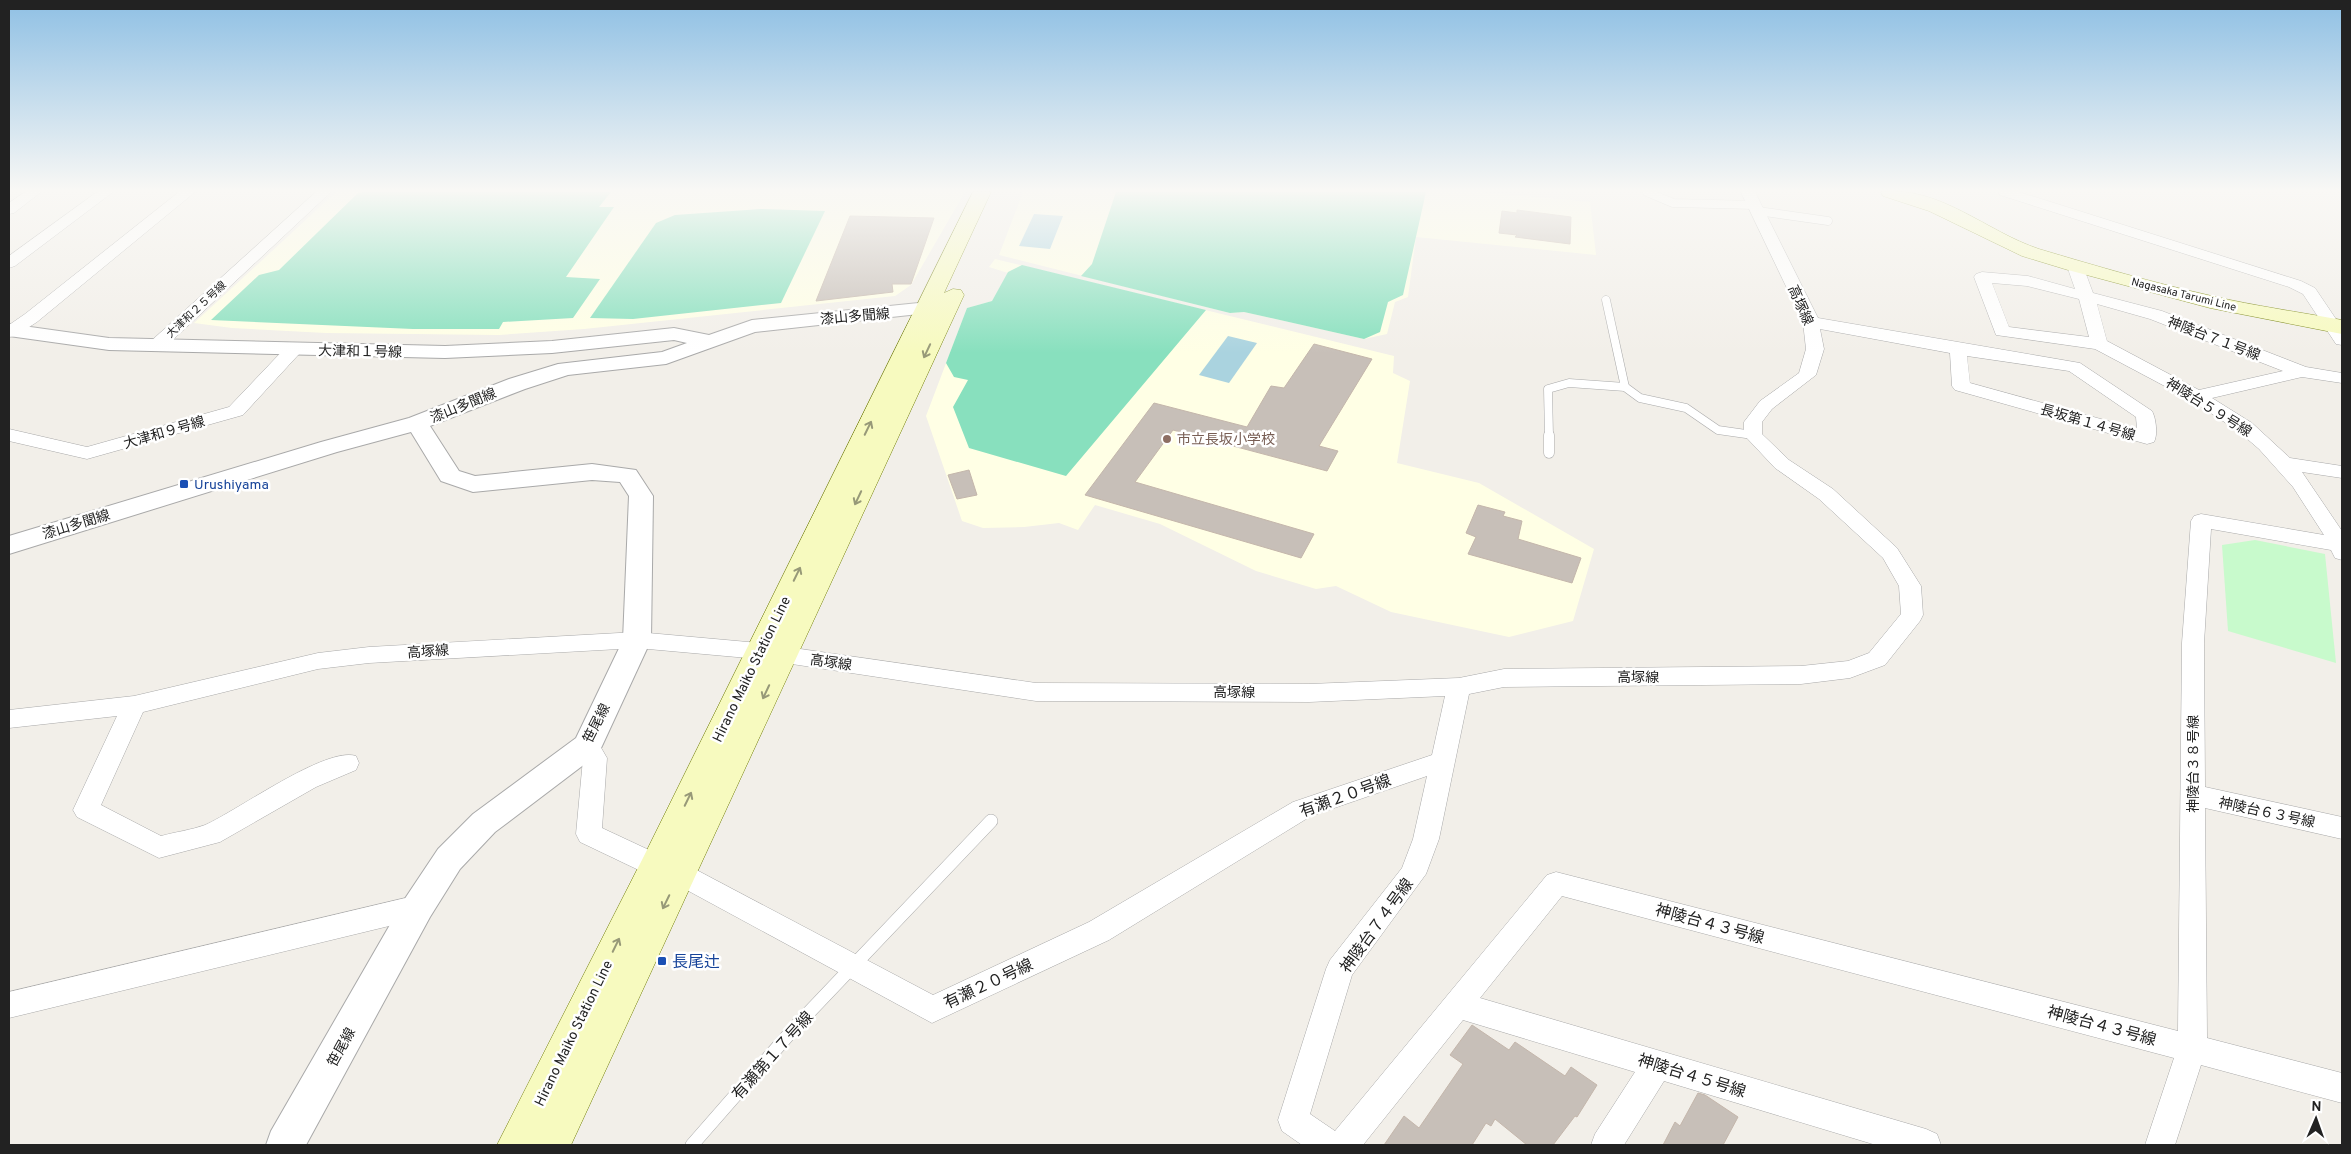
<svg xmlns="http://www.w3.org/2000/svg" width="2351" height="1154" font-family="Overpass,'Noto Sans JP',sans-serif">
<style>
.education{fill:#ffffe5}
.park{fill:#c8facc}
.pitch{fill:#88e0be}
.water{fill:#aad3df}
.building{fill:#c7bfb8;stroke:#c4b6ab}
.lines{fill:none;stroke-linecap:round;stroke-linejoin:round}
.service-far2-casing{stroke:#a9a9a9;stroke-width:9}
.service-far1-casing{stroke:#a9a9a9;stroke-width:11}
.service-casing{stroke:#a9a9a9;stroke-width:14}
.minor-casing{stroke:#a9a9a9;stroke-width:1}
.tertiary-casing{stroke:#a9a9a9;stroke-width:2}
.secondary-casing{stroke:#707d05;stroke-width:1}
.service-far2{stroke:#fff;stroke-width:8}
.service-far1{stroke:#fff;stroke-width:10}
.service{stroke:#fff;stroke-width:13}
.minor{fill:#fff;fill-rule:evenodd}
.tertiary{fill:#fff;fill-rule:evenodd}
.secondary{fill:#f7fabf;fill-rule:evenodd}
.oneway{stroke:#979978}
.education-dot{fill:#8d6e63;stroke:#fff;stroke-width:2}
.transit-dot{fill:#1a4fb4;stroke:#fff;stroke-width:2}
.labels{text-anchor:middle;stroke-width:5;stroke-linejoin:round;paint-order:stroke}
.far-street-label{font-size:11px;fill:#222;stroke:#fff}
.street-label{font-size:14px;fill:#222;stroke:#fff}
.education-label{font-size:14px;fill:#785e54;stroke:#fff;text-anchor:start}
.transit-label{font-size:14px;fill:#164399;stroke:#fff;text-anchor:start}
.near-street-label{font-size:16px;fill:#222;stroke:#fff}
.near-transit-label{font-size:16px;fill:#164399;stroke:#fff;text-anchor:start}
</style>
<rect width="100%" height="100%" fill="#f2efe9"/>
<g class="education">
<path d="M336,192H965L911,285L895,296L584,329L499,335L326,333L232,328L194,323Z"/>
<path d="M1023,192H1480L1590,202L1596,255L1416,237L1408,297L1395,302L1387,334L1364,339L1244,312L1230,313L999,255Z"/>
<path d="M995,259L1394,356L1393,373L1410,381L1397,463L1479,483L1594,549L1573,621L1509,637L1391,612L1336,586L1316,589L1256,571L1160,524L1095,505L1078,530L1059,523L1024,527L983,528L962,521L926,416L967,308L992,301L1008,273L989,267Z"/>
</g>
<path class="park" d="M2255,540L2325,554L2336,663L2228,631L2222,545Z"/>
<g class="pitch">
<path d="M363,192H611L599,207H614L566,277L600,279L573,318L503,322L499,329H413L211,320L259,275L279,270L358,193Z"/>
<path d="M1116,192H1426L1403,295L1388,302L1380,332L1364,339L1244,312L1230,313L1081,276L1092,264Z"/>
<path d="M761,209L825,211L781,303L633,319L590,318L656,223L675,215Z"/>
<path d="M1022,265L1206,310L1066,476L969,448L953,407L968,380L954,377L946,363L967,308L992,301L1008,272Z"/>
</g>
<g class="water">
<path d="M1034,214L1063,216L1050,249L1019,246Z"/>
<path d="M1228,336L1257,343L1229,383L1199,375Z"/>
</g>
<g class="building">
<path d="M1517,210L1571,217L1570,244L1515,237L1517,235L1499,233L1502,211L1517,213Z"/>
<path d="M850,216L934,218L911,284H892L893,292L816,301Z"/>
<path d="M1314,344L1372,359L1319,446L1338,451L1327,471L1173,430L1135,482L1314,534L1301,558L1085,495L1154,403L1247,427L1271,386L1284,388Z"/>
<path d="M969,470L977,495L957,499L948,475Z"/>
<path d="M1478,505L1505,512L1503,516L1522,521L1518,539L1581,558L1572,583L1468,554L1476,537L1466,533Z"/>
<path d="M1472,1025L1509,1050L1515,1042L1565,1076L1571,1067L1597,1085L1577,1117L1575,1116L1553,1145H1527L1495,1119L1491,1126L1486,1123L1472,1145H1384L1404,1116L1419,1128L1463,1064L1450,1055Z"/>
<path d="M1698,1093L1705,1095L1738,1117L1723,1145H1663L1675,1122L1680,1126Z"/>
</g>
<g class="lines">
<g class="service-far2-casing">
<g id="service-far2">
<path d="M1647,192L1673,203L1755,205"/>
<path d="M1758,211L1828,221"/>
<path d="M1606,300L1625,387"/>
<path d="M1549,436L1548,389L1569,383L1625,387L1640,398L1686,408L1718,430L1753,435"/>
</g>
</g>
<g class="service-far1-casing">
<path id="service-far1" d="M1549,435V453"/>
</g>
<g class="service-casing">
<path id="service" d="M692,1145L797,1025L991,821"/>
</g>
<g class="minor-casing">
<g id="minor">
<path d="M25,192H41L14,213L9,214V203Z"/>
<path d="M97,192H113L15,266L9,268V256Z"/>
<path d="M179,192H195L37,322L15,336L9,337V325L25,314Z"/>
<path d="M316,192H331L162,350H150L147,346L150,342Z"/>
<path d="M1741,192H1755L1818,318L2080,363L2152,411C2156,418 2158,435 2154,442L2147,444L1955,390L1952,386L1950,353L1820,329L1824,349L1816,375L1772,409L1762,422V434L1789,460L1833,489L1897,548L1921,586L1923,615L1920,621L1885,665L1850,678L1801,684L1504,687L1469,694L1439,839L1426,874L1352,975L1310,1114L1335,1131L1547,875L1556,872L2178,1031L2182,643L2191,521L2194,516L2201,514L2324,535L2293,487L2259,449L2238,431L2191,400L2095,349L1996,335L1974,277L1976,274L1982,272L2028,276L2075,289L2067,266L2069,263H2081L2083,266L2093,293L2162,311L2306,367L2342,373V383L2302,377L2212,398L2252,423L2290,458L2342,466V478L2302,472L2342,531V560L2335,558L2331,550L2211,529L2204,643L2205,787L2342,817V839L2205,808L2207,1038L2342,1073V1103L2201,1065L2175,1145H2145L2174,1058L1562,896L1480,998L1926,1129L1937,1134L1941,1145H1876L1664,1081L1624,1145H1591L1595,1134L1635,1072L1463,1020L1363,1145H1302L1282,1131L1278,1120L1326,969L1330,960L1402,868L1413,839L1427,776L1311,816L1109,940L932,1023L672,882L647,874L580,842L576,834L583,759L575,746L578,739L587,736L596,739L607,758L602,828L664,857L689,866L933,995L1089,922L1293,802L1432,755L1445,696L1309,702L1036,701L759,659L637,648L369,663L318,669L143,712L101,805L161,836C175,832 192,830 205,825C237,811 326,746 356,756L359,763L356,770L316,787L220,842L159,858L77,817L73,810L117,716L9,728V710L134,696L318,653L369,647L637,632L759,643L1036,683L1309,684L1459,678L1504,669L1801,666L1848,661L1869,653L1901,614L1899,586L1883,558L1819,499L1775,468L1744,435V422L1760,401L1799,373L1806,349L1803,322ZM1992,283L2027,286L2079,299L2089,337L2009,327ZM2097,304L2150,319L2283,371L2199,390L2107,341ZM1967,356L2069,371L2136,417L2137,429L1970,383Z"/>
<path d="M1998,192H2019L2301,281L2315,288L2342,328V345L2336,344L2303,294L2289,287L2000,195Z"/>
<path d="M294,344L300,345L303,349L300,353L243,415L87,459L9,441V429L87,447L229,407L288,345Z"/>
<path d="M418,895L428,899L431,907L428,915L418,919L9,1018V992Z"/>
</g>
</g>
<g class="tertiary-casing">
<path id="tertiary" d="M948,300L955,302L958,306L955,310L755,332L666,364L568,375L525,389L430,426L459,471L475,476L592,464L636,470L653,496L651,640L602,746L598,754L495,832L460,869L430,917L306,1145H266L271,1131L406,897L438,849L473,814L576,738L623,640L629,496L620,482L592,480L473,492L441,481L411,432L337,452L9,554V536L321,442L409,418L509,379L558,364L662,352L687,343L674,340L552,353L445,358L109,350L9,336V324L109,338L445,346L552,341L674,328L709,335L752,320Z"/>
</g>
<g class="secondary-casing">
<g id="secondary">
<path d="M973,192H991L944,293L953,289L961,290L964,295L571,1145H497L644,856Z"/>
<path d="M1881,192C1939,185 1987,232 2039,249C2096,266 2154,283 2212,296C2255,306 2299,312 2342,320V334L2210,308L2068,270L2022,256L1929,211L1883,196Z"/>
</g>
</g>
<use href="#service-far2" class="service-far2"/>
<use href="#service-far1" class="service-far1"/>
<use href="#service" class="service"/>
<use href="#minor" class="minor"/>
<use href="#tertiary" class="tertiary"/>
<use href="#secondary" class="secondary"/>
</g>
<defs><path id="oneway-shaft" d="M-6 0H5M1.5-3L5.5 0L1.5 3" fill="none" stroke-width="1.6" stroke-linecap="round" stroke-linejoin="round" transform="scale(1.25)"/></defs>
<g class="oneway">
<use href="#oneway-shaft" transform="translate(927 351) rotate(115)"/>
<use href="#oneway-shaft" transform="translate(868 428) rotate(-64)"/>
<use href="#oneway-shaft" transform="translate(858 498) rotate(115)"/>
<use href="#oneway-shaft" transform="translate(797 574) rotate(-64)"/>
<use href="#oneway-shaft" transform="translate(766 692) rotate(115)"/>
<use href="#oneway-shaft" transform="translate(688 799) rotate(-64)"/>
<use href="#oneway-shaft" transform="translate(666 902) rotate(116)"/>
<use href="#oneway-shaft" transform="translate(616 945) rotate(-64)"/>
</g>
<linearGradient id="sky" x2="0" y2="1"><stop stop-color="#8fc0e4"/><stop offset="0.54" stop-color="#f9f8f5"/><stop offset="1" stop-color="#f9f8f5" stop-opacity="0"/></linearGradient>
<rect width="2351" height="353" fill="url(#sky)"/>
<circle class="education-dot" cx="1167" cy="439" r="5"/>
<g class="transit-dot">
<rect x="179" y="479" width="10" height="10" rx="2.5"/>
<rect x="657" y="956" width="10" height="10" rx="2.5"/>
</g>
<g class="labels">
<g class="far-street-label">
<text transform="translate(2184 294) rotate(14)" y="4">Nagasaka Tarumi Line</text>
<text transform="translate(196 309) rotate(-43)" y="4">大津和２５号線</text>
</g>
<g class="street-label">
<text transform="translate(1801 305) rotate(66)" y="5">高塚線</text>
<text transform="translate(855 316) rotate(-5)" y="5">漆山多聞線</text>
<text transform="translate(2214 338) rotate(21)" y="5">神陵台７１号線</text>
<text transform="translate(360 351) rotate(1)" y="5">大津和１号線</text>
<text transform="translate(463 405) rotate(-22)" y="5">漆山多聞線</text>
<text transform="translate(2209 407) rotate(32)" y="5">神陵台５９号線</text>
<text transform="translate(2088 422) rotate(16)" y="5">長坂第１４号線</text>
<text transform="translate(164 432) rotate(-16)" y="5">大津和９号線</text>
<text transform="translate(76 524) rotate(-17)" y="5">漆山多聞線</text>
<text transform="translate(428 651) rotate(-4)" y="5">高塚線</text>
<text transform="translate(831 662) rotate(8)" y="5">高塚線</text>
<text transform="translate(751 669) rotate(-64)" y="5">Hirano Maiko Station Line</text>
<text x="1638" y="682">高塚線</text>
<text x="1234" y="697">高塚線</text>
<text transform="translate(596 723) rotate(-63)" y="5">笹尾線</text>
<text transform="translate(2193 764) rotate(-90)" y="5">神陵台３８号線</text>
<text transform="translate(2267 812) rotate(12)" y="5">神陵台６３号線</text>
<text transform="translate(573 1033) rotate(-64)" y="5">Hirano Maiko Station Line</text>
<text transform="translate(341 1047) rotate(-61)" y="5">笹尾線</text>
</g>
<g class="education-label">
<text x="1177" y="444">市立長坂小学校</text>
</g>
<g class="transit-label">
<text x="194" y="489">Urushiyama</text>
</g>
<g class="near-street-label">
<text transform="translate(1345 795) rotate(-20)" y="6">有瀬２０号線</text>
<text transform="translate(1710 923) rotate(15)" y="6">神陵台４３号線</text>
<text transform="translate(1376 925) rotate(-54)" y="6">神陵台７４号線</text>
<text transform="translate(988 983) rotate(-25)" y="6">有瀬２０号線</text>
<text transform="translate(2102 1025) rotate(15)" y="6">神陵台４３号線</text>
<text transform="translate(772 1055) rotate(-48)" y="6">有瀬第１７号線</text>
<text transform="translate(1692 1075) rotate(17)" y="6">神陵台４５号線</text>
</g>
<g class="near-transit-label">
<text x="672" y="967">長尾辻</text>
</g>
</g>
<rect width="2351" height="1154" fill="none" stroke="#222222" stroke-width="20"/>
<g transform="translate(2316 1119) rotate(2)" stroke="#ffffff" stroke-width="4" paint-order="stroke">
<path d="M0-4L9 19L0 12L-9 19Z" fill="#222222"/>
<text y="-8" font-size="14" font-weight="bold" text-anchor="middle" fill="#222222">N</text>
</g>
</svg>
